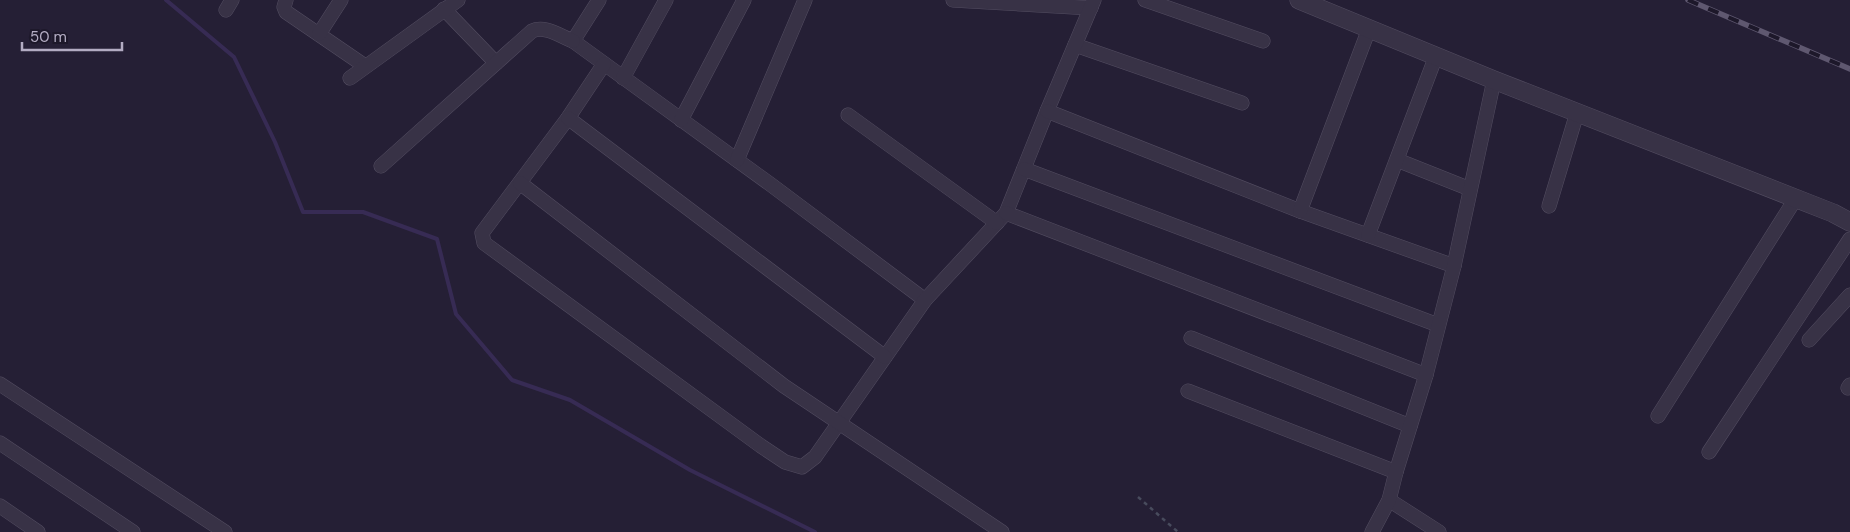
<svg xmlns="http://www.w3.org/2000/svg" width="1850" height="532" font-family="'DM Sans',sans-serif">
<style>
.lines{fill:none;stroke-linecap:round;stroke-linejoin:round}
.stream{stroke:#372b54;stroke-width:4}
.minor-casing{stroke:#534d61;stroke-width:15}
.tertiary-casing{stroke:#534d61;stroke-width:19}
.path{stroke:#484b5d;stroke-width:2.5;stroke-dasharray:4 4;stroke-linecap:butt}
.minor{stroke:#383246;stroke-width:14}
.tertiary{stroke:#383246;stroke-width:18}
.rail-casing{stroke:#5f5870;stroke-width:5.5}
.rail{stroke:#1d182a;stroke-width:4;stroke-dasharray:11;stroke-linecap:butt}
</style>
<rect width="100%" height="100%" fill="#251f35"/>
<g class="lines">
<path class="stream" d="M166,0L234,57L275,142L303,212H363L437,239L456,314L512,380L570,400L690,470L815,532"/>
<g class="minor-casing">
<g id="minor">
<path d="M286,0L284,7L286,12L365,66"/>
<path d="M599,0L573,41L770,184L925,300"/>
<path d="M953,0L1091,8"/>
<path d="M1145,0L1263,41"/>
<path d="M444,9L496,63"/>
<path d="M226,10L232,0"/>
<path d="M319,34L341,0"/>
<path d="M1075,45L1242,103"/>
<path d="M604,64L568,118L482,233L484,243L761,446L785,462L802,467L815,457L925,300L1006,213L1047,111L1094,0"/>
<path d="M350,78L458,0"/>
<path d="M623,78L666,0"/>
<path d="M1047,111L1300,211L1454,266"/>
<path d="M848,115L997,223"/>
<path d="M568,118L885,357"/>
<path d="M681,120L744,0"/>
<path d="M737,160L805,0"/>
<path d="M1397,160L1470,189"/>
<path d="M381,166L532,31C545,25 560,36 573,41"/>
<path d="M1024,169L1438,325"/>
<path d="M520,183L784,386L1002,532"/>
<path d="M1549,206L1577,113"/>
<path d="M1300,211L1369,29"/>
<path d="M1006,213L1426,375"/>
<path d="M1368,235L1436,56"/>
<path d="M1191,338L1410,426"/>
<path d="M1809,340L1850,295"/>
<path d="M0,384L225,532"/>
<path d="M1848,388L1850,385"/>
<path d="M1188,391L1396,472"/>
<path d="M1658,416L1796,198"/>
<path d="M0,443L133,532"/>
<path d="M1709,452L1850,239"/>
<path d="M1389,500L1439,532"/>
<path d="M0,506L38,532"/>
<path d="M1372,532L1389,500L1396,472L1426,375L1454,266L1494,80"/>
</g>
</g>
<g class="tertiary-casing">
<path id="tertiary" d="M1299,0L1494,80L1833,213L1850,222"/>
</g>
<path class="path" d="M1138,497L1178,532"/>
<use href="#minor" class="minor"/>
<use href="#tertiary" class="tertiary"/>
<g class="rail-casing">
<path id="rail" d="M1688,0L1850,69"/>
</g>
<use href="#rail" class="rail"/>
</g>
<path d="M22 42v8h100v-8" fill="none" stroke="#b3acc3" stroke-width="2.5"/>
<text x="30" y="42" font-size="15" fill="#b3acc3" stroke="#1d182a" stroke-width="4" paint-order="stroke">50 m</text>
</svg>
